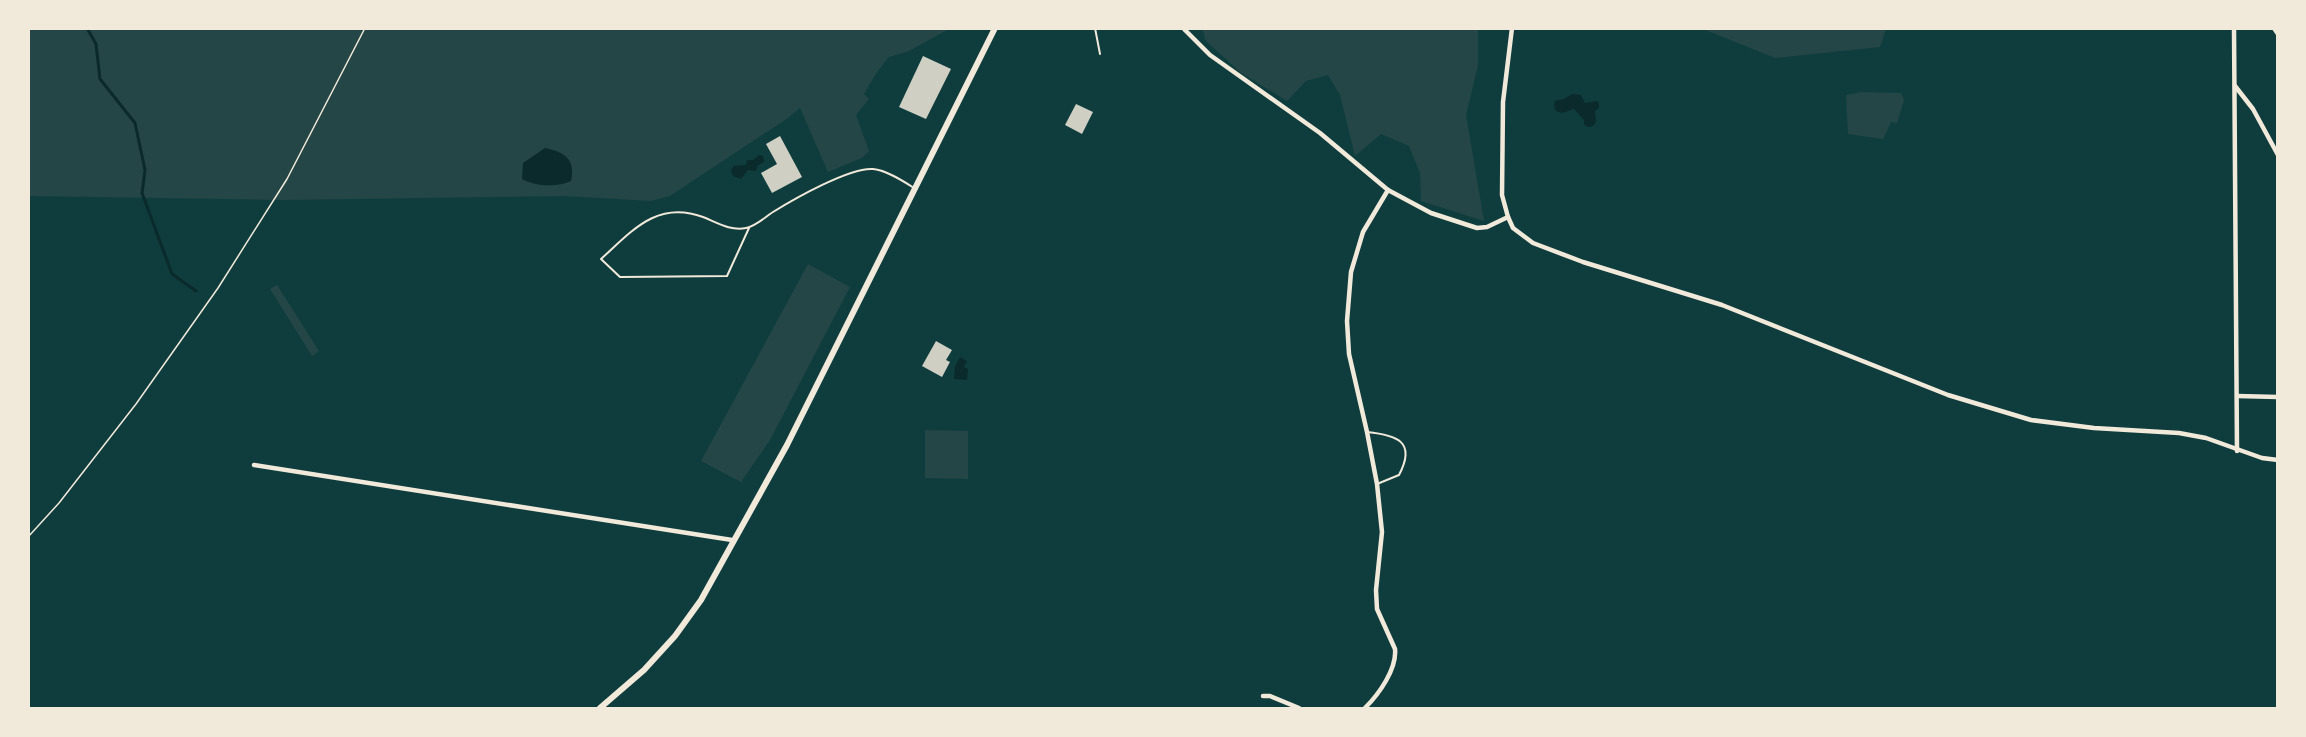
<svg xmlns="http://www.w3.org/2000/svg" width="2306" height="737" font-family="'Open Sans',sans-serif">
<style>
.green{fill:#244646}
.water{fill:#0a2a2b}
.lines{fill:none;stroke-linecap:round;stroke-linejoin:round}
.stream{stroke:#0a2a2b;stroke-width:3}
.building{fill:#cfcfc3}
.path{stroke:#f1e9da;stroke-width:1.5}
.service{stroke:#f1e9da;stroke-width:2}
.minor{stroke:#f1e9da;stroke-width:4.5}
.tertiary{stroke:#f1e9da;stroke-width:6}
</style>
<rect width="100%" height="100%" fill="#0f3d3e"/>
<g class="green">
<path d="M28,29H949L909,51L889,57L877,72L864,94L869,99L856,115L869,151L862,158L828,172L800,108L788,118L670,196L651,201L564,196L284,200L29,196Z"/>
<path d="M1203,29H1478V65L1466,115L1484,221L1421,201L1420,173L1409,146L1381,134L1355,156L1340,95L1328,75L1306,81L1287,101L1241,73L1205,40Z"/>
<path d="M1703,29H1886L1880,47L1775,58Z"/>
<path d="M1861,92L1901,93L1904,100L1897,123L1891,122L1883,139L1848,134L1846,95Z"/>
<path d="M808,264L850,287L770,440L741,482L701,461Z"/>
<path d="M277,285L319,351L312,356L270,289Z"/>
<path d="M925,430L968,431V479L925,478Z"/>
</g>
<g class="water">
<path d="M1572,94L1581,95L1585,103L1597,101L1599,103V108L1595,111L1596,122L1593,126L1588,127L1584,124V120L1574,109L1562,113L1556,111L1554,105L1555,101L1564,99Z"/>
<path d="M545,148C564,152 576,159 571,181C556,188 535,186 522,179L523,163Z"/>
<path d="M759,155L763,156L764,162L758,165L756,171L748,170L741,179L733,176L731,171L733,166L746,165L747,160H753Z"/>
<path d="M960,357L967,361L964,367L968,369L967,380L954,379L955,366Z"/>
</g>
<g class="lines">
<path class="stream" d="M87,28L96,44L100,79L135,123L145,170L142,193L172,274L196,291"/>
</g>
<g class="building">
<path d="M923,56L951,69L926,119L899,107Z"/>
<path d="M1076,104L1093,112L1082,134L1065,125Z"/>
<path d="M780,136L802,177L772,193L761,173L777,164L766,144Z"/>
<path d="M936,341L952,350L946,360L950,362L942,377L922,366Z"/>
</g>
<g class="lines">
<path class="path" d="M28,537L59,503L136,404L218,288L287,179L365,28"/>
<g class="service">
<path d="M1095,28L1100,54"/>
<path d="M749,228L727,276L620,277L601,259C632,231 657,200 703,217C718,223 730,231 746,228C756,226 765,217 773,212C794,199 850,167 873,169C886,170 903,181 914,188"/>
<path d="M1367,432C1396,435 1417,441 1399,475L1377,484"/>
</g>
<g class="minor">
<path d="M1183,28L1210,55L1320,133L1388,190L1431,213L1477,228L1487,227L1508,217"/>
<path d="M1512,28L1503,102L1502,195L1508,217L1513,228L1533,243L1583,262L1722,305L1948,395L2031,420L2094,428L2179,433L2206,438L2262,458L2278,460"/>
<path d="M2234,28L2237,451"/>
<path d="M2274,28L2278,34"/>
<path d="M2235,86L2253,109L2278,155"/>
<path d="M2237,396L2278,397"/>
<path d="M254,465L732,540"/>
<path d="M1263,696H1270L1299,708"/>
<path d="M1365,708C1379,694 1397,669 1395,649L1377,609L1376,590L1382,532L1377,484L1367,432L1349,354L1347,321L1351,272L1363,232L1388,190"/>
</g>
<path class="tertiary" d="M600,708L644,670L675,636L701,600L787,445L995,28"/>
</g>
<rect width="2306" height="737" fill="none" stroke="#f1e9da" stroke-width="60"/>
</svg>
